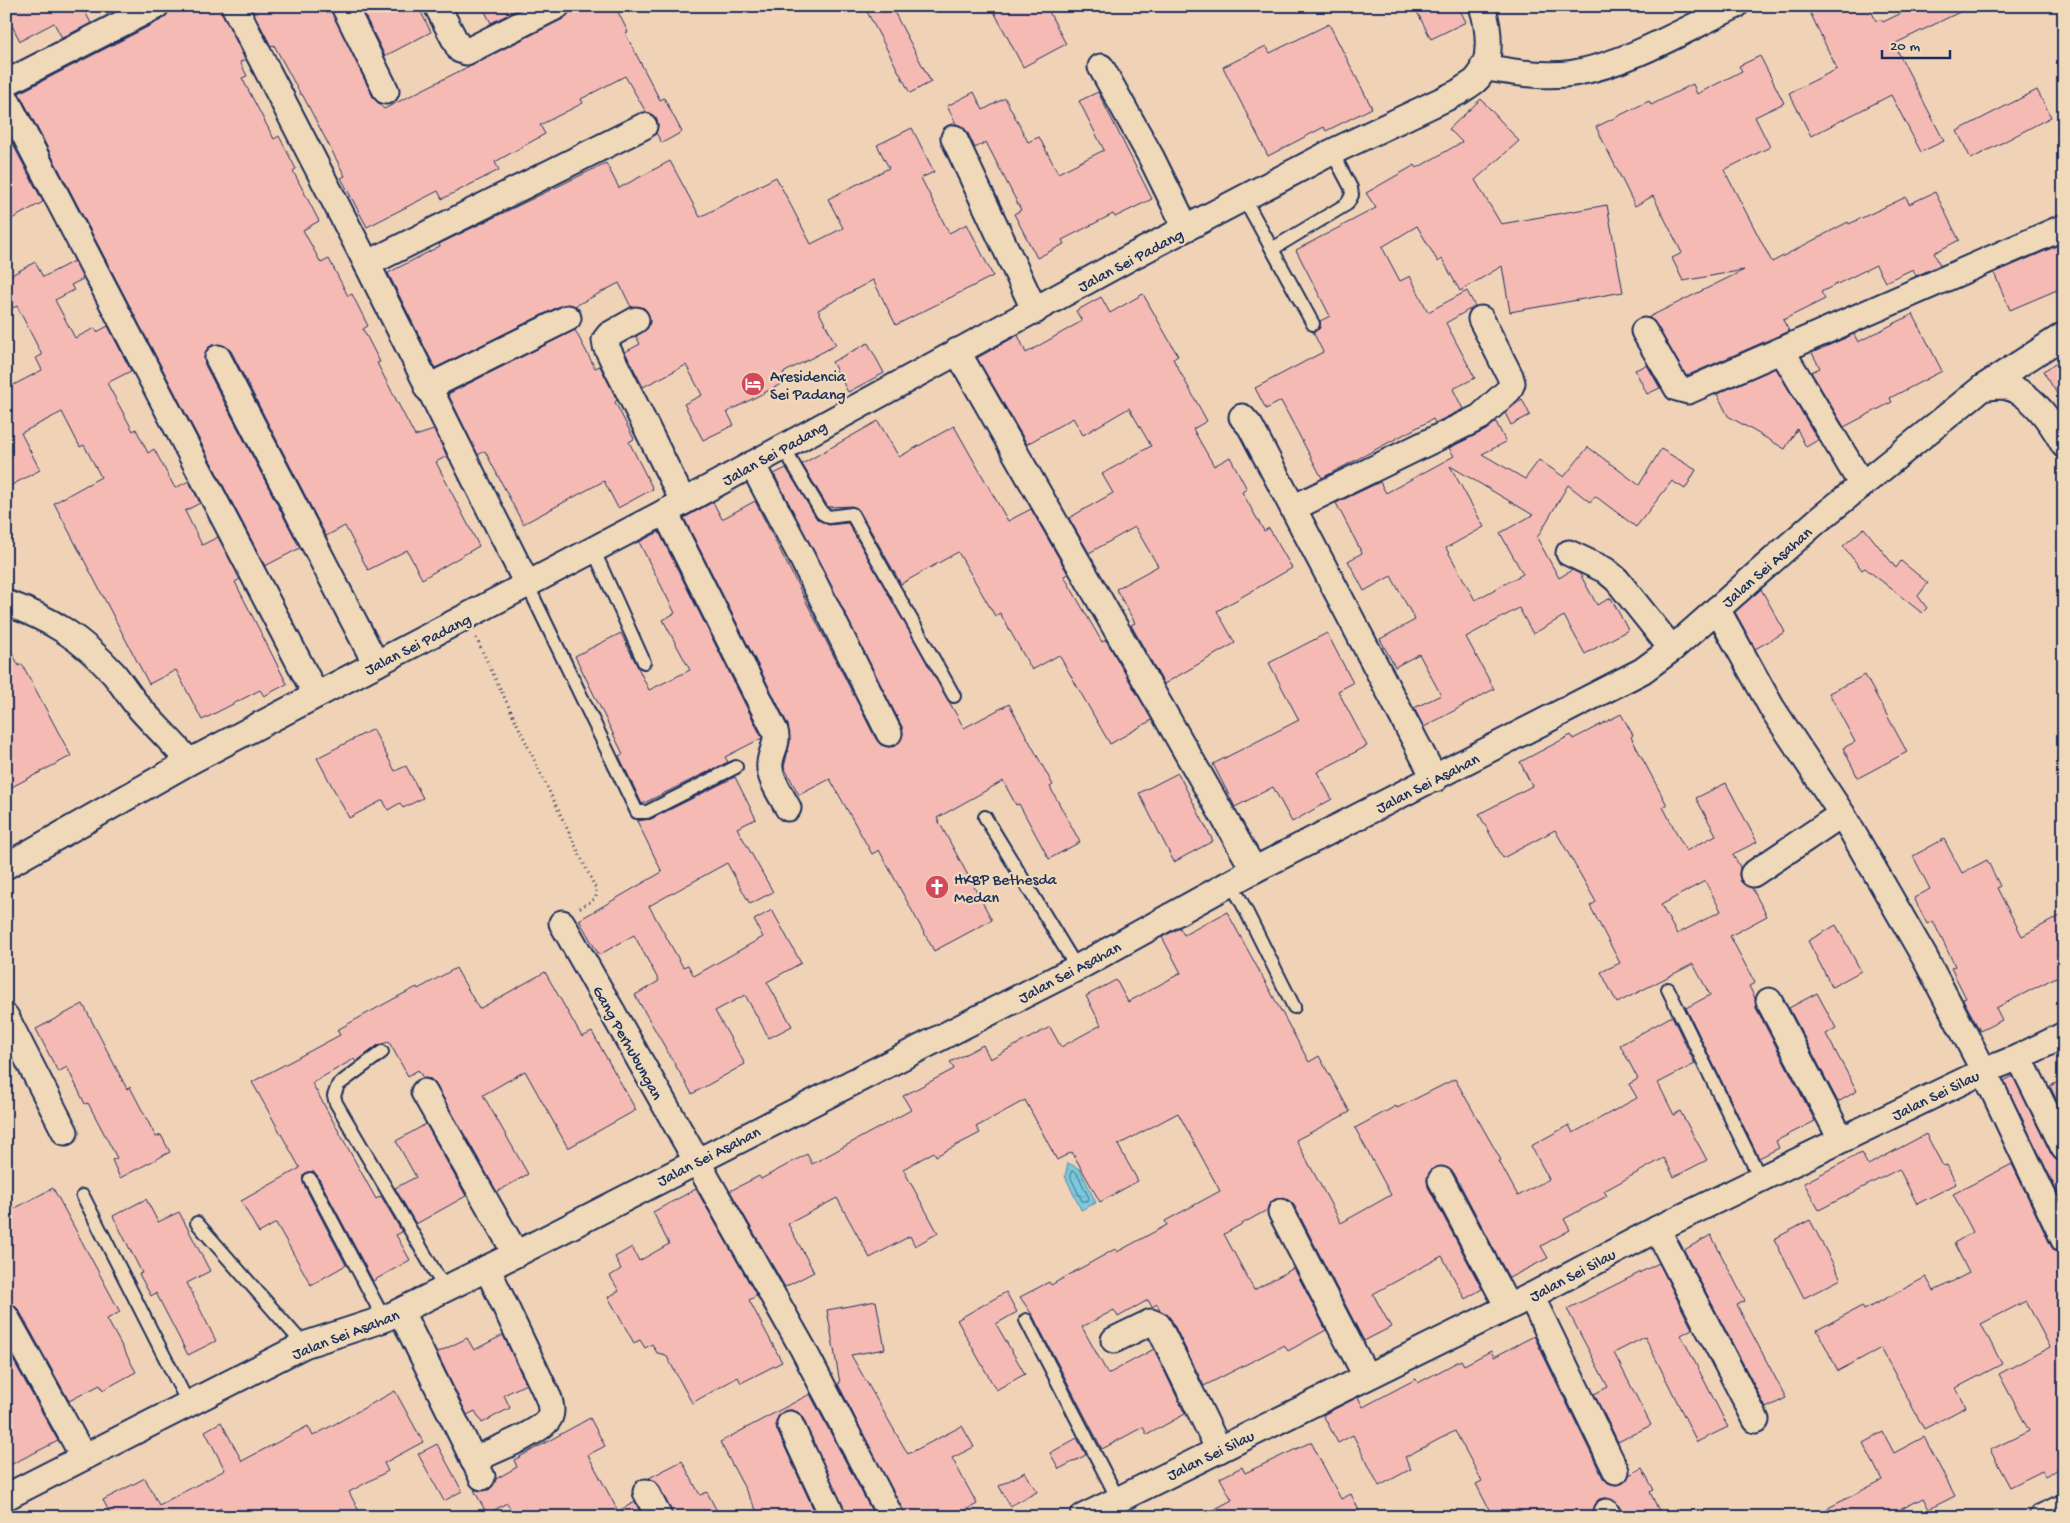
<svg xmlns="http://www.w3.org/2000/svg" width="2070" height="1523" font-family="'Gochi Hand',sans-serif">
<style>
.water{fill:url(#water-ripples);stroke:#558ba9}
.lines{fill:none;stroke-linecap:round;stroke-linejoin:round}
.shore{stroke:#426d90;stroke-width:1}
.building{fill:#f6bab5;stroke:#1b2f5e;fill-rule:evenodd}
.service-casing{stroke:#1b2f5e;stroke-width:16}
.minor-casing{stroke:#1b2f5e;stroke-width:29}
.path{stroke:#1b2f5e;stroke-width:3;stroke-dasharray:1 4;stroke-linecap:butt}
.service{stroke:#efd9b8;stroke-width:12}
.minor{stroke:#efd9b8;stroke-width:25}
.labels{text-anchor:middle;stroke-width:4.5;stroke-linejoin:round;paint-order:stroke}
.street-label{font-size:16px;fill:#1b2f5e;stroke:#efd9b8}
.poi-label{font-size:16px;fill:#1b2f5e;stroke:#efd9b8;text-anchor:start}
</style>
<defs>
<pattern id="water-ripples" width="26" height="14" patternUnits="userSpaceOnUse" patternTransform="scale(1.25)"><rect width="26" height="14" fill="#7cc9db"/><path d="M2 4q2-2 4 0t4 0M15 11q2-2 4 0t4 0" fill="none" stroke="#65a4b5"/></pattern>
</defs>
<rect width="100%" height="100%" fill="#f0d3b7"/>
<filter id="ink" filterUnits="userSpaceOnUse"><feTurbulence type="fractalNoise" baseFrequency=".02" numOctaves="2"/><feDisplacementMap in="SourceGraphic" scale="10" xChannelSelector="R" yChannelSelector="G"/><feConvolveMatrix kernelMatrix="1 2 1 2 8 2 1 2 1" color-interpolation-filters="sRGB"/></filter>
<g filter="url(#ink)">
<path class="water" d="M1068,1163L1080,1169L1096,1203L1081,1210L1065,1176Z"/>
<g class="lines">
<path class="shore" d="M1072,1171L1077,1173L1089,1198L1087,1201H1082L1070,1176Z"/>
</g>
<g class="building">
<path d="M6,6H86L83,8L91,23L62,38L54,23L20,41L6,14Z"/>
<path d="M179,6H220L245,60L240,62L247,76L242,78L274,139L279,136L296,169L293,171L319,221L303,230L321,263L329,259L348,296L352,294L368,326L363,329L380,362L377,363L415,436L434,430L447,456L436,462L479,546L422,579L407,550L368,570L345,526L326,536L231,351L225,346L212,345L206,351L204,358L205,365L300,548L265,566L19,93L163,19L169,12Z"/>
<path d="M250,6H330L373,97L384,109L563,19L569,13L571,6H615L628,32L625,33L660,100L664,98L682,132L662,143L656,133L658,126L657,119L646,112L625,76L581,99L583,103L540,125L545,134L495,162L499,170L442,199L438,191L367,227L341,178L345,176L302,94L301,95L274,45L271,46Z"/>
<path d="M364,6H418L431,32L385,56L361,8Z"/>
<path d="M482,6H525L491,23Z"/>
<path d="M864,6H891L931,82L910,93Z"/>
<path d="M991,6H1046L1066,44L1023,67Z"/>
<path d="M1414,6H1458L1466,22L1431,39Z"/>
<path d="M1807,6H1869L1876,21L1881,19L1883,22L1916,6H1972L1894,44L1944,141L1921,152L1891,95L1811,136L1789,93L1837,69Z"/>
<path d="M1329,24L1372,108L1326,131L1324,127L1268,156L1223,67L1266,46L1270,53Z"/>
<path d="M1760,56L1784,103L1755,117L1770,147L1724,170L1772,262L1848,222L1849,224L1906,197L1909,204L1935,192L1959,240L1934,253L1940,265L1916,276L1913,269L1885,282L1876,265L1821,292L1825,299L1783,320L1789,331L1686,376L1656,324L1649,317L1744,270L1683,281L1672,258L1682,253L1653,196L1635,206L1596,127L1649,101L1651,105L1693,84L1697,94L1742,71L1739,66Z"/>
<path d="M2037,90L2051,117L1971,159L1957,131Z"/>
<path d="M974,92L983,110L1005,98L1028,142L1039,137L1058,173L1104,150L1079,101L1098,92L1152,199L1115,217L1113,214L1062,240L1064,244L1037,258L1014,214L1021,210L986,142L975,148L967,131L956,124L947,106Z"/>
<path d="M1481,99L1519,141L1475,180L1501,224L1607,205L1623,292L1510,312L1502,266L1460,291L1442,259L1438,262L1417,226L1382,247L1400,281L1410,276L1428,312L1467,291L1475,306L1446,323L1475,378L1453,389L1463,409L1435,423L1433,419L1322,478L1281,401L1266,409L1255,388L1323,352L1313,332L1320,328V321L1330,316L1296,250L1376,208L1366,193L1415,165L1417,168L1462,142L1449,129Z"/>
<path d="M912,128L934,172L921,178L949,233L967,224L993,276L896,325L873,280L818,310L836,345L783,373L787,381L727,412L734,425L703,440L684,404L702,395L686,365L643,387L625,352L640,344L636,336L648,328L650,320L644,308L631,307L619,283L575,306L562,305L435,368L388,273L440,246L439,244L606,163L619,188L670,161L700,217L776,177L811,244L843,228L828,199L889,168L877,145Z"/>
<path d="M6,131L43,202L6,222Z"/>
<path d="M2059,245L2064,254V287L2010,310L1994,273Z"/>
<path d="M74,261L83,279L71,285L74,290L55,300L75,338L95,328L97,332L108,326L131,371L107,383L133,431L136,429L148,453L154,449L175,488L189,481L200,503L185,511L202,545L218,537L240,579L235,582L287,684L264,696L260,690L202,720L176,670L149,684L54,503L101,477L84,445L80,447L62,412L21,433L40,470L6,488V389L42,370L36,358L42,355L17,306L6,311V278L35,262L43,277Z"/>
<path d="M1143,294L1178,356L1173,359L1207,421L1193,429L1214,466L1230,457L1247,489L1242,492L1264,531L1269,528L1292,568L1217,611L1235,643L1164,684L1131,625L1135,623L1116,589L1158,566L1135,527L1089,553L1069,518L1113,493L1102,474L1151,446L1129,408L1083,435L1073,418L1027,444L977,358L1018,335L1026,353L1082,321L1076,311L1101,297L1110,313Z"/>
<path d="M1913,314L1942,371L1890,398L1892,402L1844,427L1811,372L1820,368L1812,353L1854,334L1858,342Z"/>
<path d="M575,330L595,368L600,366L617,400L615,402L634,439L629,442L653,489L618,508L604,481L523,524L485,451L478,455L448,394Z"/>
<path d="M868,343L884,373L848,392L832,362Z"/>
<path d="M2064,359V405L2043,371Z"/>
<path d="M1647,365L1660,388L1647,394L1635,370Z"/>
<path d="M1776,368L1818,440L1806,447L1797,429L1785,449L1728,416L1717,394Z"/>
<path d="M1522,399L1530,415L1511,425L1505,413Z"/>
<path d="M878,421L899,457L954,426L1008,521L1031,509L1068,574L1064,576L1102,642L1106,640L1152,720L1110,744L1059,655L1032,670L1000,613L995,616L958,552L901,584L859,510L852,506L828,507L802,464Z"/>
<path d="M1496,422L1506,442L1482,454L1525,479L1539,460L1564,477L1588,447L1639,485L1661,449L1696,470L1685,489L1672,481L1636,527L1595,496L1590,502L1568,485L1537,538L1559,578L1572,570L1580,574L1597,605L1611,598L1628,630L1585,654L1564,616L1533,634L1519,608L1466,637L1494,689L1424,727L1414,708L1441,695L1419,654L1395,667L1380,639L1415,620L1391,576L1364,591L1348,561L1362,553L1336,503L1380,482L1386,493L1454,456L1449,448L1486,430ZM1450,466L1533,515L1500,533L1523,574L1475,600L1446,548L1484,527Z"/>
<path d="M786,468L818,520L829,525L848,523L964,728L1009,704L1053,785L1050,787L1080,842L1049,859L1019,804L1016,805L1003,781L937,818L992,920L934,951L879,850L872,854L830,779L799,795L784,767L790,742L788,725L684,518L713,502L722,519L755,501L876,739L881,745L888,747L896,746L903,734L902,727L774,474Z"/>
<path d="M1864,528L1896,568L1901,561L1928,583L1918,596L1927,608L1922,613L1865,568L1862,570L1843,546Z"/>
<path d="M659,532L762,738L725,757L728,762L642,804L619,756L623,754L575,656L621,633L649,690L690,670L663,620L675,613L639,542Z"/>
<path d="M1761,589L1785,632L1755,649L1735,612Z"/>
<path d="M1327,633L1353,683L1338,691L1367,746L1317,772L1332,799L1292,822L1273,787L1235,807L1213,764L1299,720L1269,663Z"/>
<path d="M6,642L19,666L22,664L71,756L6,790Z"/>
<path d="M1865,675L1907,752L1858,778L1843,748L1855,742L1829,693Z"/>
<path d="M1621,714L1633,735L1631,737L1667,805L1663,807L1686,851L1716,835L1696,798L1726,783L1757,842L1733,854L1740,867L1739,875L1741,882L1752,888L1767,916L1730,936L1755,983L1749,986L1755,998L1756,1008L1815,1121L1776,1141L1779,1148L1759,1158L1686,1008L1710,995L1693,964L1617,1003L1601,972L1620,963L1590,906L1596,902L1555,830L1503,858L1479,814L1532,786L1520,762L1571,735L1573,739ZM1705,881L1721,911L1677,934L1661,905Z"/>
<path d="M373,729L395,771L406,766L423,798L403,808L400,803L388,810L383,800L349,818L317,758Z"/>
<path d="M1178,773L1213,841L1174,862L1139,793Z"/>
<path d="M735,777L756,819L737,828L773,892L750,904L727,863L649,906L683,967L688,965L694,976L763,937L754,920L772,910L801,963L767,982L792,1026L769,1038L745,995L715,1011L745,1064L692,1094L635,995L659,981L634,935L599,955L579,920L662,872L637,821L651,819Z"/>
<path d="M1944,839L1962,873L1987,860L2000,886L1997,888L2022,936L2064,914V973L1996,1008L2002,1020L1980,1031L1963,999L1966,998L1951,968L1955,966L1933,921L1927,924L1914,898L1930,889L1913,856Z"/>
<path d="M1227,912L1309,1062L1319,1056L1350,1112L1296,1140L1341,1223L1391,1195L1355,1128L1396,1106L1397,1108L1455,1079L1501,1160L1499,1161L1518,1196L1549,1179L1531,1146L1569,1125L1573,1133L1637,1098L1629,1084L1638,1079L1620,1045L1672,1016L1695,1064L1658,1083L1674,1115L1680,1111L1707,1160L1674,1177L1664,1158L1604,1191L1607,1196L1564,1219L1570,1230L1541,1246L1548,1258L1509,1278L1454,1173L1448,1168L1435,1167L1429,1173L1427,1180L1428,1187L1482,1289L1465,1299L1442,1256L1373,1294L1391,1327L1364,1341L1294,1205L1288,1200L1275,1199L1269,1204L1267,1210L1224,1234L1254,1290L1294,1268L1326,1330L1288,1351L1284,1345L1204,1386L1171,1319L1160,1310L1157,1304L1152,1307L1148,1300L1118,1317L1114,1310L1082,1327L1108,1374L1154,1349L1185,1414L1147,1435L1143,1427L1102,1449L1033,1316L1020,1297L1049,1282L1051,1285L1115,1249L1117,1252L1167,1225L1165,1221L1220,1191L1178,1113L1118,1145L1138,1181L1100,1202L1072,1152L1057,1160L1025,1100L976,1127L980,1133L936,1156L934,1152L903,1169L938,1233L915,1246L910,1236L870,1258L837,1198L788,1224L814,1272L785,1287L730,1191L759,1176L761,1179L807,1154L812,1164L911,1110L903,1096L954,1069L950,1062L983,1045L990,1059L1050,1027L1061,1047L1101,1025L1086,996L1116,980L1128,1002L1181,973L1162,937L1180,928L1184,935Z"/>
<path d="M1836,925L1861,971L1832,987L1808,941Z"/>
<path d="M456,968L479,1009L545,972L582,1037L592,1032L636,1110L568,1148L525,1071L483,1095L528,1174L497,1192L436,1085L431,1079L423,1078L418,1070L408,1076L389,1042L378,1045L356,1062L354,1059L312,1083L376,1199L381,1196L402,1232L396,1235L410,1260L373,1281L317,1175L314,1172H307L303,1175V1183L346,1265L311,1285L276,1223L259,1233L241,1201L300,1168L252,1082L340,1035L337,1030L366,1014L399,996L417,987L418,989Z"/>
<path d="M1817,993L1836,1028L1826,1034L1857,1091L1838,1102L1789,1008Z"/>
<path d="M83,1004L127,1089L130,1087L156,1137L161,1135L170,1152L120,1178L112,1160L117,1158L88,1103L85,1104L67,1067L58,1072L36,1029Z"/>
<path d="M2013,1076L2051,1154L2056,1160L2064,1162V1206L2004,1081Z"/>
<path d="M2064,1079V1115L2050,1086Z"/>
<path d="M426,1124L466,1196L416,1224L395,1188L416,1177L396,1141Z"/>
<path d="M1926,1134L1943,1166L1947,1165L1956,1184L1917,1204L1899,1169L1819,1210L1804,1183L1861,1153L1868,1165Z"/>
<path d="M2012,1164L2051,1246L2056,1252L2064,1254V1466L2045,1476L2042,1471L2010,1487L1990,1450L2029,1431L1999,1374L2050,1347L2026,1301L1981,1324L2002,1364L1956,1388L1966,1407L1924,1429L1881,1348L1838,1371L1817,1330L1862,1306L1864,1310L1926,1277L1934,1291L1969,1273L1954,1243L1973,1232L1953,1194Z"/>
<path d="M53,1188L120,1312L107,1319L136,1372L103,1390L100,1385L69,1401L19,1310L13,1304L6,1303V1213Z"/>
<path d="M696,1189L757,1296L749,1300L782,1362L741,1383L738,1377L692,1403L666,1355L657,1353L652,1344L645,1348L640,1340L634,1343L608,1297L619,1291L610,1276L621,1269L615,1257L632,1247L639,1261L669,1244L653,1212Z"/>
<path d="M146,1199L158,1222L179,1212L210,1271L187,1283L216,1341L188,1355L156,1293L151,1296L139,1274L142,1273L113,1216Z"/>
<path d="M1810,1220L1841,1279L1804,1298L1774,1239Z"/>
<path d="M1711,1235L1745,1301L1737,1305L1786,1398L1766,1408L1684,1250Z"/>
<path d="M1659,1263L1692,1329L1681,1335L1728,1427L1697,1442L1645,1337L1614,1353L1651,1425L1618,1442L1594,1394L1608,1387L1567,1309Z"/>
<path d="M1006,1292L1017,1312L996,1324L1025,1374L996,1390L957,1320Z"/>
<path d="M876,1301L885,1349L851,1355L908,1454L962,1426L974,1447L952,1458L977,1504L953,1517H905L838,1384L840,1383L827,1310Z"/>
<path d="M503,1335L526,1384L504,1395L510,1408L482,1423L475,1411L467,1415L437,1353L467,1338L474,1350Z"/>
<path d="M1534,1336L1603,1478L1608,1483L1622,1484L1629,1475L1642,1468L1654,1490L1650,1492L1662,1517H1623L1618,1504L1606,1498L1599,1499L1594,1505L1593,1517H1493L1476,1484L1482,1481L1455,1431L1405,1457L1411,1469L1379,1486L1353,1435L1338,1443L1323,1415L1358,1397L1363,1407L1416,1379L1418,1383L1461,1360L1464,1365L1491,1351L1494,1357Z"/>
<path d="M6,1347L58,1441L6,1467Z"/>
<path d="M395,1391L423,1442L384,1463L388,1471L349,1492L362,1517H226L221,1508L204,1517H112L103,1500L145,1478L159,1505L225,1470L205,1431L221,1422L242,1461L308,1426L313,1436Z"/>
<path d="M810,1394L875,1517H847L803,1418L798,1412L791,1410L784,1411L776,1422L777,1430L817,1517H760L720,1442Z"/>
<path d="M590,1418L605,1446L588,1455L618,1511L635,1502L643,1517H515L507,1503L487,1514L474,1490H489L496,1479L517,1467L514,1460Z"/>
<path d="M1883,1432L1894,1453L1924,1437L1955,1496L1929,1509L1923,1498L1886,1517H1811L1882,1480L1863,1443Z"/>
<path d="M1077,1438L1086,1455L1059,1469L1050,1453Z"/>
<path d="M1311,1442L1341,1499L1351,1494L1362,1517H1200L1232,1500L1220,1478L1242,1467L1245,1473Z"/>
<path d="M437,1444L462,1491L444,1501L418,1454Z"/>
<path d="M682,1461L700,1495L707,1492L720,1517H673L659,1485L649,1478Z"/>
<path d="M1025,1472L1037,1492L1010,1506L999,1486Z"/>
</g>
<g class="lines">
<g class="service-casing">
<g id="service">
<path d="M1244,198L1313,324"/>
<path d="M1272,249L1347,204L1352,195L1351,188L1332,152"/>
<path d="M783,447L822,513L829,517L852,514L954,696"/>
<path d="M593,549L644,662"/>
<path d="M527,584L637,812H647L736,767"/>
<path d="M985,817L1077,968"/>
<path d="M1230,884L1240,899L1294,1007"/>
<path d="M1668,989L1761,1180"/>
<path d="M382,1052L338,1085L334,1096L336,1103L445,1289"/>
<path d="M310,1179L384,1319"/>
<path d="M83,1196L188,1403"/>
<path d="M197,1223L304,1345"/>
<path d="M1026,1320L1118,1499"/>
</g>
</g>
<g class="minor-casing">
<g id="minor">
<path d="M234,6L367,264L527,584"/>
<path d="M344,6L386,91"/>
<path d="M437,6L460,50L466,52L557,6"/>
<path d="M1101,67L1151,157L1186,228"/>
<path d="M1483,67C1513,72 1544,78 1574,73C1630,63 1684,30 1735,6"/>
<path d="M6,83L156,6"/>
<path d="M6,99L316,695"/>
<path d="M954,138L1035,311"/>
<path d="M367,264L644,126"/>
<path d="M636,320L609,335L605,340L606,346L683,501"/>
<path d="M1644,331L1677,388L1688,391L2064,227"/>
<path d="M957,351L1254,870"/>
<path d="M1782,351L1862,485"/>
<path d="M218,358L376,664"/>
<path d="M427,388L568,318"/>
<path d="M1982,388C1988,387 1995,386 2001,386C2029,388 2052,423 2064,445"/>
<path d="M1242,417L1250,426L1435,779"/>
<path d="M752,464L802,558L889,733"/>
<path d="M1293,508L1480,417L1509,390L1512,383L1510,376L1481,319"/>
<path d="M665,512L775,731C779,743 771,751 770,763C768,777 781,795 788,808"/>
<path d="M1569,553L1605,570L1617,580L1672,649"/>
<path d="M6,603C52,619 81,638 114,674C122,684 129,695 137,705C154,725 173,742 189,762"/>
<path d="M1717,609L1772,708L1842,814L1925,958L1984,1071L2064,1240"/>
<path d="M6,866L189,762L665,512L1131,257L1332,152L1459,92C1464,88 1470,85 1475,81C1494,64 1489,27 1482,6"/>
<path d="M1753,874L1842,814"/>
<path d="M562,923L802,1347L891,1517"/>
<path d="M1769,1001L1841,1139"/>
<path d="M6,1017L65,1132"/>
<path d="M2019,1057L2064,1148"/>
<path d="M424,1092L516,1254"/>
<path d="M1441,1180L1508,1307"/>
<path d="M1281,1212L1366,1376"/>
<path d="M1657,1229L1756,1420"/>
<path d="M1531,1296L1616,1471"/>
<path d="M401,1312L482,1477"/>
<path d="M6,1317L83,1456"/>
<path d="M1114,1340L1151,1322L1158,1325L1219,1450"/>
<path d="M790,1424L833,1517"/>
<path d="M473,1460C490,1452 537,1434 547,1421C553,1414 551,1407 549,1399L487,1268"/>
<path d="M646,1492L659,1517"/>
<path d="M6,1497L304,1345L384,1319L516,1254L1077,968L1254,870L1642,671L1672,649L1817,521L1982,388L2064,335"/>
<path d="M1606,1512L1609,1517"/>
<path d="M1083,1517L1531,1296L1657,1229L1984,1071L2019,1057L2064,1035"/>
<path d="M2042,1517L2064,1507"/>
</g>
</g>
<path class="path" d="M476,638L596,889V898L580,908"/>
<use href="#service" class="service"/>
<use href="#minor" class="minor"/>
</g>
</g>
<defs>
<g id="hotel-disc" transform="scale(1.25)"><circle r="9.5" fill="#d1495b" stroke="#efd9b8"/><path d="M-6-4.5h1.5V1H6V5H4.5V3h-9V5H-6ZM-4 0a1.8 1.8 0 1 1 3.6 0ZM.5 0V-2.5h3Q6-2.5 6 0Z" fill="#fff"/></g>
<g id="church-disc" transform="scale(1.25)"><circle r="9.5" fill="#d1495b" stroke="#efd9b8"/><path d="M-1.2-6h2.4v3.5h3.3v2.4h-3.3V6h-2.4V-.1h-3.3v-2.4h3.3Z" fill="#fff"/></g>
</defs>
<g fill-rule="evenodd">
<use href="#hotel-disc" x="753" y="384"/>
<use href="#church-disc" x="937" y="887"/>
</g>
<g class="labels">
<g class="street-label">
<text transform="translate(1130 259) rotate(-28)" y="6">Jalan Sei Padang</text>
<text transform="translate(774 452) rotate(-29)" y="6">Jalan Sei Padang</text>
<text transform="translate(1766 566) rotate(-41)" y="6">Jalan Sei Asahan</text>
<text transform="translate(417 643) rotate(-27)" y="6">Jalan Sei Padang</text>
<text transform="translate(1427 782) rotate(-27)" y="6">Jalan Sei Asahan</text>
<text transform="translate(1069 971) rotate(-28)" y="6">Jalan Sei Asahan</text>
<text transform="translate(629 1042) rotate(61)" y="6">Gang Perhubungan</text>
<text transform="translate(1935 1094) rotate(-26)" y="6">Jalan Sei Silau</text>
<text transform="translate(708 1155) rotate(-27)" y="6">Jalan Sei Asahan</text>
<text transform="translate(1572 1274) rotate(-28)" y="6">Jalan Sei Silau</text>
<text transform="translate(345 1333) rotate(-21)" y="6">Jalan Sei Asahan</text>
<text transform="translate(1210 1454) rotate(-26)" y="6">Jalan Sei Silau</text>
</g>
<g class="poi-label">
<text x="770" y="381">Aresidencia<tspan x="770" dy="18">Sei Padang</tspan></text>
<text x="954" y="884">HKBP Bethesda<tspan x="954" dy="18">Medan</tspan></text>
</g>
</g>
<rect width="2070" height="1523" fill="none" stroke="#efd9b8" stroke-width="25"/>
<rect x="12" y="12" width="2045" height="1498" fill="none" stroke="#1b2f5e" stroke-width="2" filter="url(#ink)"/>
<path d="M1882 50v8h68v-8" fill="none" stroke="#1b2f5e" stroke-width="2.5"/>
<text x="1890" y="50" font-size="15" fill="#1b2f5e" stroke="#efd9b8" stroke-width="4" paint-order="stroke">20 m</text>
</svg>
